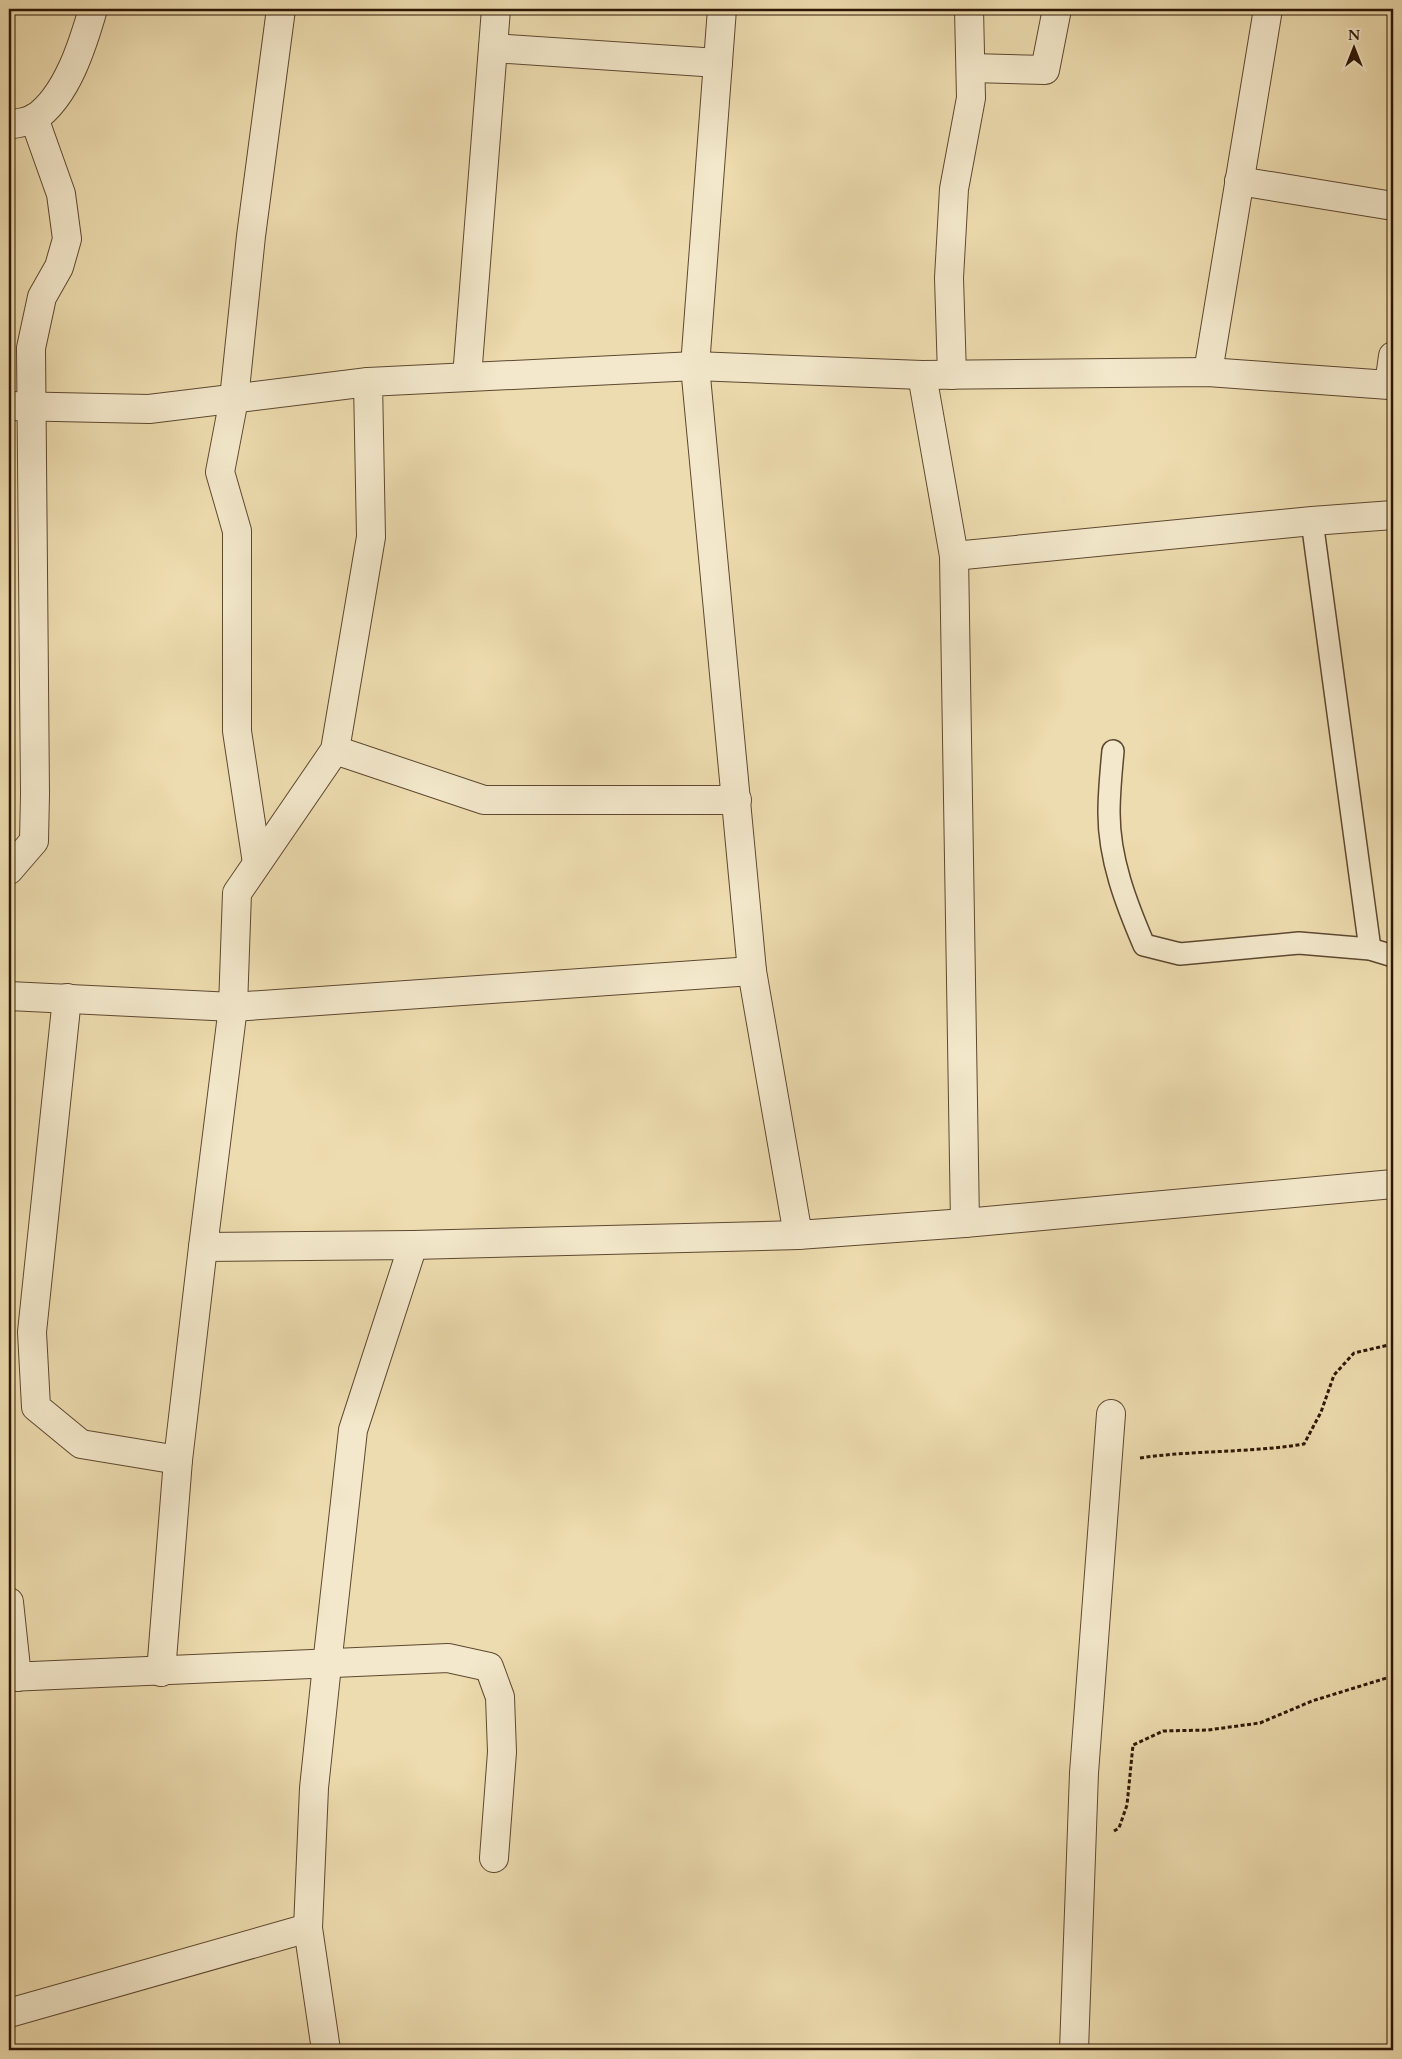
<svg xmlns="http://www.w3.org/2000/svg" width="1402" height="2059" font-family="Cardo,serif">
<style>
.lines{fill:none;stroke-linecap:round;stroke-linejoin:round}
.service-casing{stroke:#5e4830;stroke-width:24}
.minor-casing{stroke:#5e4830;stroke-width:30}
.path{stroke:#2e1605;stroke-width:3;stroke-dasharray:4 2.5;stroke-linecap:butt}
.service{stroke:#f3e8cb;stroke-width:21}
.minor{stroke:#f3e8cb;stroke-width:28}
</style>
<rect width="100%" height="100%" fill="#eddcaf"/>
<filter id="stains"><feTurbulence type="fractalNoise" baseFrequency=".004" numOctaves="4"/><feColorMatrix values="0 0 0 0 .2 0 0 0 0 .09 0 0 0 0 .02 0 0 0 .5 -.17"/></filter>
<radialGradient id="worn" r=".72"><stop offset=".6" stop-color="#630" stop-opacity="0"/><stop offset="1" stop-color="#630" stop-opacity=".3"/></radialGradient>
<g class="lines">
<g class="service-casing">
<g id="service">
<path d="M1312,521L1370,949"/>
<path d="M1113,751C1111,772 1109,792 1109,813C1109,859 1126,903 1144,945L1180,954L1299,943L1370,949L1393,956"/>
</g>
</g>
<g class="minor-casing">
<g id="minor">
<path d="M722,9L695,366L752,971L798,1235L965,1223L1393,1184"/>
<path d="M493,48L718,63"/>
<path d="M971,68L1045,70L1057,9"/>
<path d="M9,125C17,123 29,122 35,118C67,96 83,44 93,9"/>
<path d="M1239,181L1393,206"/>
<path d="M1208,372L1268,9"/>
<path d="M922,375L954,556L965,1223"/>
<path d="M952,375L949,278L954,189L971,98L969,9"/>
<path d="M467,377L496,9"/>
<path d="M9,406L149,409L368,382"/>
<path d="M954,556L1312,521L1393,515"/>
<path d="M335,750L484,800H737"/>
<path d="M257,863L237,731V531L220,472L234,399L251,236L281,9"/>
<path d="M9,870L34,841L35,794L31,348L42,297L59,267L67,239L61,194L34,118"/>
<path d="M9,996L233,1007L752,971"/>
<path d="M67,998L32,1332L36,1407L81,1444L178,1460"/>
<path d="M413,1245L798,1235"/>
<path d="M9,1602L17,1677"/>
<path d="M161,1672L178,1460L203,1247"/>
<path d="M9,1677L448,1658L489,1667L500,1697L502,1752L494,1858"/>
<path d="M9,2013L308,1928"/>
<path d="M326,2050L308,1928L314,1788L327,1665L353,1430L413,1245L203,1247L233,1007L237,893L335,750L371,537L368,382L695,366L922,375L1208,372L1389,385L1393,356"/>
<path d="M1074,2050L1084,1773L1111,1414"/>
</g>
</g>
<g class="path">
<path d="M1140,1458C1194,1450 1250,1453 1304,1444L1321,1412L1334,1375L1354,1353L1393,1344"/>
<path d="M1114,1831L1119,1828L1127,1805L1133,1745L1163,1731L1208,1730L1260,1723L1312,1701L1393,1676"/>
</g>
<use href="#service" class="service"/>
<use href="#minor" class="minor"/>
</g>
<rect width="1402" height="2059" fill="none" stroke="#eddcaf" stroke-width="30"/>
<rect x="10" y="10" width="1382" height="2039" fill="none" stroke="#2e1605" stroke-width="2.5"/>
<rect x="15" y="15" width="1372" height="2029" fill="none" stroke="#2e1605"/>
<g transform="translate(1354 48)" stroke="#f3e8cb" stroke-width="4" paint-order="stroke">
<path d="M0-4L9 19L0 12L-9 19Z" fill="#2e1605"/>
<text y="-8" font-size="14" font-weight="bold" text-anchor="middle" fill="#2e1605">N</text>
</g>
<rect width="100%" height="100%" filter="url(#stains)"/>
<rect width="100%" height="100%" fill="url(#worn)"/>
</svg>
